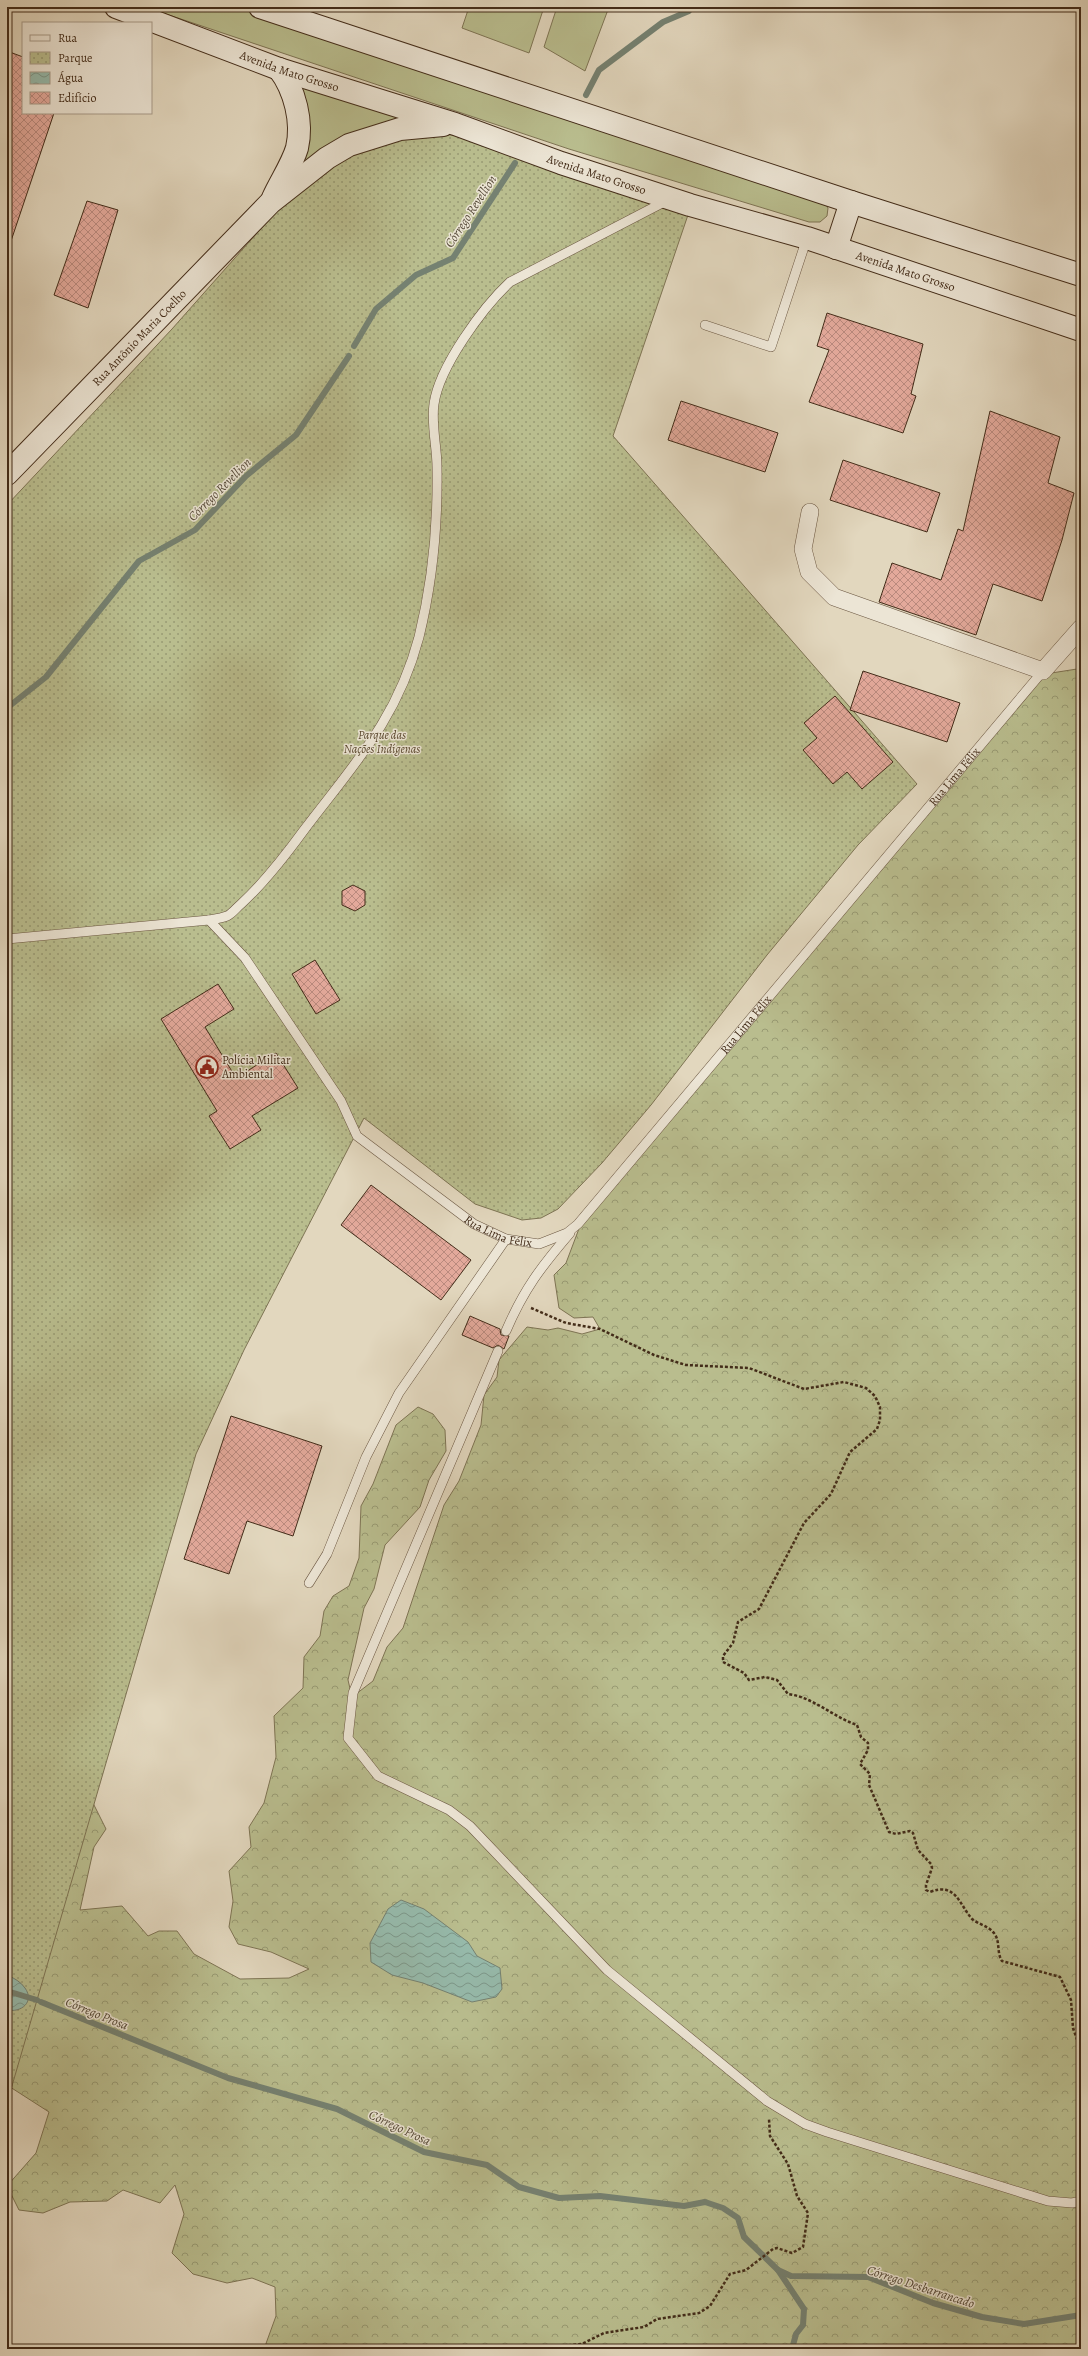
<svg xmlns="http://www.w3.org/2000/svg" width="1088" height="2356" font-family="Alegreya,serif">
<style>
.grass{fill:#b9bd8e;stroke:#7e7454}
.forest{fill:url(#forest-crowns);stroke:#7e7454}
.park{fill:url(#park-dots);stroke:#7e7454}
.water{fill:url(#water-waves);stroke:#758171}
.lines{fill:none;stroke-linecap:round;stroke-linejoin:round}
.stream{stroke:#758171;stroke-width:6}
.building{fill:url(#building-cross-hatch);stroke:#432c19}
.lane-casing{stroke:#6b5742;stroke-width:10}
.street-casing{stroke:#6b5742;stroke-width:18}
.secondary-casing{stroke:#432c19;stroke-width:24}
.path{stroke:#432c19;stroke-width:2.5;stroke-dasharray:3 2;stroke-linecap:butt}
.lane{stroke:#ece5d5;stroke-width:9}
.street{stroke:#ece5d5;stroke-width:17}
.secondary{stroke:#ece5d5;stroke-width:22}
.labels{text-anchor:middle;stroke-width:3;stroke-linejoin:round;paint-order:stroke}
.street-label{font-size:12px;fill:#432c19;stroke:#ece5d5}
.park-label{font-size:12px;font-style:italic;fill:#5b4930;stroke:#ece5d5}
.poi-label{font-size:12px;fill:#432c19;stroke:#ece5d5;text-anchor:start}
.water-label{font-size:13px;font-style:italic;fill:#544836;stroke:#ece5d5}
</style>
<defs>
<pattern id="forest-crowns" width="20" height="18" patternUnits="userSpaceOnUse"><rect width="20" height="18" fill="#b9bd8e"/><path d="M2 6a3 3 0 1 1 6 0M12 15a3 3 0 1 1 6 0" fill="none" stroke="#989a73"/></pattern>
<pattern id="park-dots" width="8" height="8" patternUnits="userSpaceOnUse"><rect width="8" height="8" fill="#b9bd8e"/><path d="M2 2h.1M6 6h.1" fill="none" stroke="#989a73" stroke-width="1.8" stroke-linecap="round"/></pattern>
<pattern id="water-waves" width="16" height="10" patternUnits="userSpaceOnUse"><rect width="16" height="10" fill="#96baab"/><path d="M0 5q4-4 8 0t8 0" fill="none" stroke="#7c978a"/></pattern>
<pattern id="building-cross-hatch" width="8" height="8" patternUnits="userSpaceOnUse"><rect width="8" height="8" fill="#e3a99b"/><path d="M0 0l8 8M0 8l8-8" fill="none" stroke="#ba8a7e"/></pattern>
</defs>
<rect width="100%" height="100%" fill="#e2d7be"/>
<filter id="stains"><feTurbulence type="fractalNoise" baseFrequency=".005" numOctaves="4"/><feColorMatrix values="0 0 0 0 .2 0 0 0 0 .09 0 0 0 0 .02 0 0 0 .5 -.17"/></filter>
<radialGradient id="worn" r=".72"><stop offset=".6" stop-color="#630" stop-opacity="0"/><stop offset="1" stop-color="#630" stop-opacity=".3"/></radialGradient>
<g class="grass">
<path d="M145,7H244L822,199L828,208L827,216L820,222H809L569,149Z"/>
<path d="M469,7H544L529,53L462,28Z"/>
<path d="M557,7H609L585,71L544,47Z"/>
<path d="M298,84L410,118L382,123L346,136L287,180Z"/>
</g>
<path class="forest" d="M1081,665V2349H264L276,2316L275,2287L252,2278L227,2283L193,2274L172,2253L184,2214L175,2185L160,2203L123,2190L107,2201L70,2202L43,2213L19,2210L7,2186L36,2153L49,2112L7,2085V1736L89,1795L106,1829L94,1847L80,1910L122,1906L148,1936L159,1931H177L194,1954L240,1979L289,1978L309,1969L271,1952L238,1944L229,1927L233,1901L229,1871L251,1847L249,1827L264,1803L276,1757L274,1716L303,1688L304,1657L320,1636L324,1611L333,1596L349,1586L359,1558L361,1506L373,1484L396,1425L418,1407L433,1414L445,1430L446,1451L429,1480L420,1507L385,1545L374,1589L364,1608L348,1680L352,1697L373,1681L387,1647L403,1628L444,1505L459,1481L481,1425L484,1395L497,1377L499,1360L527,1327L548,1330L558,1328L582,1334L600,1329L593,1317L574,1318L559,1308L554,1275L566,1263L580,1226L1045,674L1077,669Z"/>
<path class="park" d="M431,133L473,137L690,209L613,436L917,784L858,845L767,955L651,1105L602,1163L558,1209L541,1218L522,1220L475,1204L364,1118L244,1350L196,1454L7,2103V505L172,329L281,206L331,166L362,148Z"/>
<g class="water">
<path d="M401,1900L424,1909L468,1942L477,1956L500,1968L502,1989L496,1997L472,2002L423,1983L392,1975L371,1962L370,1943L388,1909Z"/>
<path d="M7,1975C14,1978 21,1982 25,1988C35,2002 21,2013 7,2010Z"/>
</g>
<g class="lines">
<g class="stream">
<path d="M586,95L599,70L663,22L689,11L691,7"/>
<path d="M354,346L376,309L416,275L453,258L515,163"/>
<path d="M7,708L46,677L139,561L195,530L246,476L296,435L349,356"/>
<path d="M7,1991L37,2000"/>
<path d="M41,2002L228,2078L337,2109L424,2152L487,2165L519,2187L559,2198L600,2196L684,2206L705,2202L723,2208L738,2218L744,2237L778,2270L804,2309L803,2325L796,2334L792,2349"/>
<path d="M778,2270L791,2276L868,2277L933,2303L982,2317L1024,2324L1081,2315"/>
</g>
</g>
<g class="building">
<path d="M7,51L23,57V113H54L10,244H7Z"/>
<path d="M87,201L118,210L88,308L54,295Z"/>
<path d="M827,313L923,344L911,394L916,396L903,433L809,402L829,350L817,346Z"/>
<path d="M681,401L778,433L765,472L668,440Z"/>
<path d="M990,411L1060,437L1048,483L1074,493L1062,540L1042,601L993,584L976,635L879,602L892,563L941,580L958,529L963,531Z"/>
<path d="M843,460L940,493L927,532L830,500Z"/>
<path d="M863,671L960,703L947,742L850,710Z"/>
<path d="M835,696L893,762L862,789L847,772L833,784L803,750L817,738L804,723Z"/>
<path d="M353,885L365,891V905L355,911L342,905V891Z"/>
<path d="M315,960L340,1000L316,1014L292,974Z"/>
<path d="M218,984L234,1009L205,1027L236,1078L276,1053L298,1088L252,1116L261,1130L230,1149L209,1116L217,1111L161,1019Z"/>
<path d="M371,1185L471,1260L441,1300L341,1225Z"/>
<path d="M470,1316L500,1329L501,1335L509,1336L504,1349L498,1345L493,1348L462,1335Z"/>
<path d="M231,1416L322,1446L293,1536L247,1521L229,1574L184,1559Z"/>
</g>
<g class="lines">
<g class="lane-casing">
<g id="lane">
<path d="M705,325L771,347L807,238"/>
<path d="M209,920C215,919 222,918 227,916C232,914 237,907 241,904C265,882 285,856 304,830C354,764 397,720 419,637C433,580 438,525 437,467C437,447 431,424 434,404C439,367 483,307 510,282L666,201"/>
<path id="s1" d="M7,939L209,920L245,958L341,1101L357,1136L474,1224L506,1239L539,1244L567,1233L578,1224L1043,671"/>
<path d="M506,1331C524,1289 541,1267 570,1233"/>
<path d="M498,1351L353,1693L348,1738L378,1776L449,1810L470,1826L607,1970L767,2101L805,2124L827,2132L1048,2201L1072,2203L1081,2201"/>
<path d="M309,1583L327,1554L366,1457L399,1393L506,1239"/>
</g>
</g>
<g class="street-casing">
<path id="street" d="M810,512L803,549L809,572L834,597L1043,671L1081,628"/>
</g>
<g class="secondary-casing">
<g id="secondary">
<path id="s2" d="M116,7L279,69L455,124L561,163L690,205L807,238L1081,330"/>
<path d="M260,7L851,202L1081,275"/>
<path d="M273,198C280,182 292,165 297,148C303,122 295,90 279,69"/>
<path d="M836,248L851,202"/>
<path id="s3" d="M7,474L271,202L327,158L349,145L400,129L443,125"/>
</g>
</g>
<g class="path">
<path d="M531,1308L566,1323L600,1329L654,1355L686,1365L749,1368L804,1389L844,1382L866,1388L875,1396L880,1407V1420L877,1429L850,1452L831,1494L804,1523L759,1609L738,1622L733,1643L723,1656V1662L744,1673L749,1680L765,1677L777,1680L788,1694C813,1697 833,1717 857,1725L861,1737L868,1743V1750L860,1764L870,1774L869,1785L889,1832L896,1834L910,1831L913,1833L918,1850L931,1864L932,1868L926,1885V1890L930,1892C956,1882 959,1904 972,1919C978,1924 988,1926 993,1932C1001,1940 996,1952 1002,1961L1060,1977L1071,2000L1073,2028L1081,2051"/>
<path d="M554,2349L560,2346L582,2344L604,2333L644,2327L657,2319L699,2313L710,2306L730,2274L746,2270L773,2249L777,2248L792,2253L803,2247L808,2213L797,2196L788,2164L770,2136L769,2119"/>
</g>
<use href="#lane" class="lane"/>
<use href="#street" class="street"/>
<use href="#secondary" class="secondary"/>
</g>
<defs>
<g id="civic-ring" transform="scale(1.15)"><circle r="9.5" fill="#ece5d5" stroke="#8f2418" stroke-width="1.5"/><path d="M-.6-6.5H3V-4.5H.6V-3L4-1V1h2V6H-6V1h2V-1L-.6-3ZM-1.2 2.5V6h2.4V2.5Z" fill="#8f2418"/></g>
</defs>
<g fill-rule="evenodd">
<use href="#civic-ring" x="207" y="1067"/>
</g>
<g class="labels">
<g class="street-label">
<text dy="4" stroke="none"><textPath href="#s2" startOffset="185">Avenida Mato Grosso</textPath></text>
<text dy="4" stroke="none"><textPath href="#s2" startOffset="509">Avenida Mato Grosso</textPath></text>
<text dy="4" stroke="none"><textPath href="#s2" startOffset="833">Avenida Mato Grosso</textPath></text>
<text dy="4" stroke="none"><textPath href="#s3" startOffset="190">Rua Antônio Maria Coelho</textPath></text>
<text dy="4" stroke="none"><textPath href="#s1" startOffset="1310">Rua Lima Félix</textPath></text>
<text dy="4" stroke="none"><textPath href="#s1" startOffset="986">Rua Lima Félix</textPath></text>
<text dy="4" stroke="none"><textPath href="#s1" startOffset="638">Rua Lima Félix</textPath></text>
</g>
<g class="park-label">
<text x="382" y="739">Parque das<tspan x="382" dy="14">Nações Indígenas</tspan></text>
</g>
<g class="poi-label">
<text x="222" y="1064">Polícia Militar<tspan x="222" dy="14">Ambiental</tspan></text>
</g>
<g class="water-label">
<text transform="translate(470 211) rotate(-57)" y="5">Córrego Revellion</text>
<text transform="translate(219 489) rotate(-45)" y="5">Córrego Revellion</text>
<text transform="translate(97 2013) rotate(22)" y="5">Córrego Prosa</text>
<text transform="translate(400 2127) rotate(25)" y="5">Córrego Prosa</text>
<text transform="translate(921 2286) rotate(18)" y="5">Córrego Desbarrancado</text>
</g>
</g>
<rect width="1088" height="2356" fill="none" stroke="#e2d7be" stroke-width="24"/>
<rect x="8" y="8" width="1072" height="2340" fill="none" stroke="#432c19" stroke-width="2"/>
<rect x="12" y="12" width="1064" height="2332" fill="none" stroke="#432c19"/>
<rect x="22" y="22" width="130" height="92" fill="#ece5d5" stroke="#a89b8a"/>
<rect x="30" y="35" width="20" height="6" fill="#ece5d5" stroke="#a89b8a"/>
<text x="58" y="42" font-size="12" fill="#432c19">Rua</text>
<rect x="30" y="52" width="20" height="12" fill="url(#park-dots)" stroke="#a89b8a"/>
<text x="58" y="62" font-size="12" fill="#432c19">Parque</text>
<rect x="30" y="72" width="20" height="12" fill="url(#water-waves)" stroke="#a89b8a"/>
<text x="58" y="82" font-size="12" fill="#432c19">Água</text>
<rect x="30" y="92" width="20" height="12" fill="url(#building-cross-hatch)" stroke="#a89b8a"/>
<text x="58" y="102" font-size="12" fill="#432c19">Edifício</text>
<rect width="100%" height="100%" filter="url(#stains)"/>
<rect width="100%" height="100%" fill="url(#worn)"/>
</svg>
